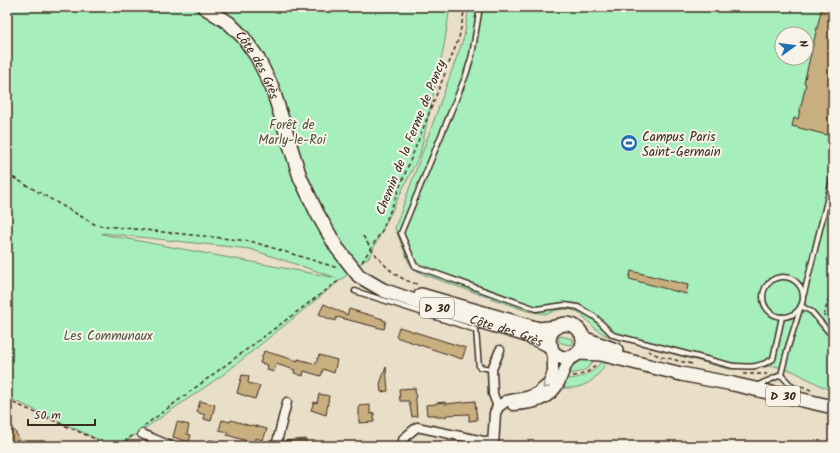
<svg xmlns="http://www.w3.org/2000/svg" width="840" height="453" font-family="Kalam,sans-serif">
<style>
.green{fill:#a6efbd;stroke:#708c6e;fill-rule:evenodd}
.building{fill:#c9af7f;stroke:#3b2a1e}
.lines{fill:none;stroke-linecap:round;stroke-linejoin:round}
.service-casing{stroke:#3b2a1e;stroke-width:7}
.minor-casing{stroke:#3b2a1e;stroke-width:11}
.tertiary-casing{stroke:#3b2a1e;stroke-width:13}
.primary-casing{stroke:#3b2a1e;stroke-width:16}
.path{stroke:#3b2a1e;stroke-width:1.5;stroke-dasharray:4 3;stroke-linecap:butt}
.service{stroke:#f7f3e8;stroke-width:4}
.minor{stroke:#f7f3e8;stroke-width:8}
.tertiary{stroke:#f7f3e8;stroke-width:10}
.primary{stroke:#f7f3e8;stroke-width:13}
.oneway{stroke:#998e83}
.labels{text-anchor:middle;stroke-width:4;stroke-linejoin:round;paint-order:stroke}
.shield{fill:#f7f3e8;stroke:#73665b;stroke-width:1}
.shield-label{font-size:12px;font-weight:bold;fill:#3b2a1e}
.street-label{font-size:13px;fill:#3b2a1e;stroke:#f7f3e8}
.park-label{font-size:13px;fill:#50513e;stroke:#f7f3e8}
.poi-label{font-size:13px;fill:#3b2a1e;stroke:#f7f3e8;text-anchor:start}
</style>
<rect width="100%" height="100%" fill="#e9dfc8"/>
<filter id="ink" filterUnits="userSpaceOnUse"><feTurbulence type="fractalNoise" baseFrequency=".025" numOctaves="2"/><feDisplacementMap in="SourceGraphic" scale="8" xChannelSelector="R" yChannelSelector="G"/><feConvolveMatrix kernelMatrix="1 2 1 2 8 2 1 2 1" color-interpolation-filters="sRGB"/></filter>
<g filter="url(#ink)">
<g class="green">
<path d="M7,7H450L444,46L420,154L369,257L224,374L119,446H112L7,397ZM102,233L250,249L337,278L102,234Z"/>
<path d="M469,7H833V392L793,371L775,366L728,369L605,335L595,328L579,312L568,309L557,310L546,314L527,311L425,275L414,269L409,263L395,228L464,37ZM782,34H806V58H782Z"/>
<path d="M560,336L573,339V344L570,345L561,343L558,340Z"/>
<path d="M580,357L594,359C589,371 578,374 566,373L576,359Z"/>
<path d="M603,357L607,359C603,372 591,384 578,387C574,388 569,388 564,388L565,379C581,379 597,373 603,357Z"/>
</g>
<g class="building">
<path d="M822,7H833V128L831,136L792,126L794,118L798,119L806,84L804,83Z"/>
<path d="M631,271L688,285L686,294L629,279Z"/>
<path d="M324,304L347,315L349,309L383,319L382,320L386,321L384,329L337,317L335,321L331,319V320L319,314Z"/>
<path d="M399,327L466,348L462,359L396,337Z"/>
<path d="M264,351L298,361V359L316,364L319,355L337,360L334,373L323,369L321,376L304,371L303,376L294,373L295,370L276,364L274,372L267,370L268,365L260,363Z"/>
<path d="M386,367L388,391L381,392L380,384Z"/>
<path d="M242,375L249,376L248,383L260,386L255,399L237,393Z"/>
<path d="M415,388L417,416L412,417L409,401H400L399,389Z"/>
<path d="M319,394L329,396L326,415L311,410L314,402L317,403Z"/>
<path d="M200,401L215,405L211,421L204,419L205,415L197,412Z"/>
<path d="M475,401L477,420L469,421V414L446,415V417H436V415H427L426,405L436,404V403L445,402V404Z"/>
<path d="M370,405V414L374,413V422L359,423V406Z"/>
<path d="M222,420L230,422L231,420L251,426L252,425L267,429L263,440L255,438L254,443L227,435L228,432L219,430Z"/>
<path d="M177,422L189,425L187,434L191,435L189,442L173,437Z"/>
<path d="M14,430L20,440L9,446H7V434Z"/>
<path d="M306,439L307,446H284V441Z"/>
</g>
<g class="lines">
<g class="service-casing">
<g id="service">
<path d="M480,7L472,55L466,75L401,233L415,266L536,309L565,305L578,307L595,317L613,335L733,366C749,367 759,368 773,359L782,317"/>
<circle cx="783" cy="297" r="20"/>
<path d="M355,291L476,330L479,367L492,369"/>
<path d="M804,294L833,176"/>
<path d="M781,375L788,347L801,306L812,312L833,337"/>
<path d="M756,386L781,375L800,395"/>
</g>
</g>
<g class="minor-casing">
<g id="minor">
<path d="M498,407L493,394L492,369L500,350"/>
<path d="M142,434L171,446"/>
<path d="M210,446L211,445L215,446"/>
<path d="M276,446L287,402"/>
<path d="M401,446L404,438L417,427L493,443"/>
</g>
</g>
<g class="tertiary-casing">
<g id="tertiary">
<path d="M513,405C532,404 551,401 560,381C563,373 566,364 572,356"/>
<path d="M493,446L495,413L498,407L506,401L527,397L537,393L549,383L553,372V350"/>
</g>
</g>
<g class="primary-casing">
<g id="primary">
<path id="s1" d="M204,7L229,23L243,37L257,57L272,87L300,177L317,213L337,248L359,276L383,290L426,305L523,334L551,346"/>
<path d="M421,295L539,329L557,327"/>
<circle cx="566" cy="341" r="17"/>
<path d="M583,338L616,350"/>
<path d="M578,353L601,354L681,374L733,384L833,407"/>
</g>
</g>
<g class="path">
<path d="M7,174L96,225L250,241L338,268"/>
<path d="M363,236C376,257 392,278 417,284"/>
<path d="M362,262L383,229L459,38L465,7"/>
<path d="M824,316L833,281"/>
<path d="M648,351L659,356L692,364"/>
<path d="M743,374H767"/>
<path d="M573,376C583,375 589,372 596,365"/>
<path d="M801,386L811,390"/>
<path d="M7,400L111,446"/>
<path d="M144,426L341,279"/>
<path d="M118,446L133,435"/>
</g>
<use href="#service" class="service"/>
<use href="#minor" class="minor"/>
<use href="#tertiary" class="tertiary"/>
<use href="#primary" class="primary"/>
</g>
<defs><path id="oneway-chevron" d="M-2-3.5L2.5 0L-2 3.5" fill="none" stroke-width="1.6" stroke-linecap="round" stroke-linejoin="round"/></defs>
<use class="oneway" href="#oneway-chevron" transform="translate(545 386) rotate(134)"/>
</g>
<defs>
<g id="stadium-disc" transform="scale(0.9)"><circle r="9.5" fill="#1f6fb2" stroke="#f7f3e8"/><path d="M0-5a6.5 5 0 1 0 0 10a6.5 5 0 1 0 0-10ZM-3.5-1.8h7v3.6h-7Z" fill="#fff"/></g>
</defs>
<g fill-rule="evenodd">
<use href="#stadium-disc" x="629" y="143"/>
</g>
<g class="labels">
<g class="shield">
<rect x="420" y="298" width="34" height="20" rx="3"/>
<rect x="766" y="386" width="34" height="20" rx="3"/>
</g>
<g class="shield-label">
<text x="437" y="312">D 30</text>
<text x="783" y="400">D 30</text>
</g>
<g class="street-label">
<text dy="5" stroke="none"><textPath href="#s1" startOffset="81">Côte des Grès</textPath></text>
<text transform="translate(410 137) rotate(-68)" y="5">Chemin de la Ferme de Poncy</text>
<text dy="5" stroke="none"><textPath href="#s1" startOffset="475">Côte des Grès</textPath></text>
</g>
<g class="park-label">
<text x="292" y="129">Forêt de<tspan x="292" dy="15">Marly-le-Roi</tspan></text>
<text x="108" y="340">Les Communaux</text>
</g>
<g class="poi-label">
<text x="642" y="141">Campus Paris<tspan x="642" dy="15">Saint-Germain</tspan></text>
</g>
</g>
<rect width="840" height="453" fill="none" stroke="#f7f3e8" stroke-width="24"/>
<rect x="12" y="12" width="816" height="429" fill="none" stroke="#3b2a1e" stroke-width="1.5" filter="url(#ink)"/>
<g transform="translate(794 46) rotate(76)"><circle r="19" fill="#f7f3e8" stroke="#aca397"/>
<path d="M0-3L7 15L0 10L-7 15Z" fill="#1f6fb2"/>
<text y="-6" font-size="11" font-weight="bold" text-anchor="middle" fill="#3b2a1e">N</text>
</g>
<path d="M28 419v6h67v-6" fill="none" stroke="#3b2a1e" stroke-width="2"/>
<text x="34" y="419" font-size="12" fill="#3b2a1e" stroke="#f7f3e8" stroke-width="3" paint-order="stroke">50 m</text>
</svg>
